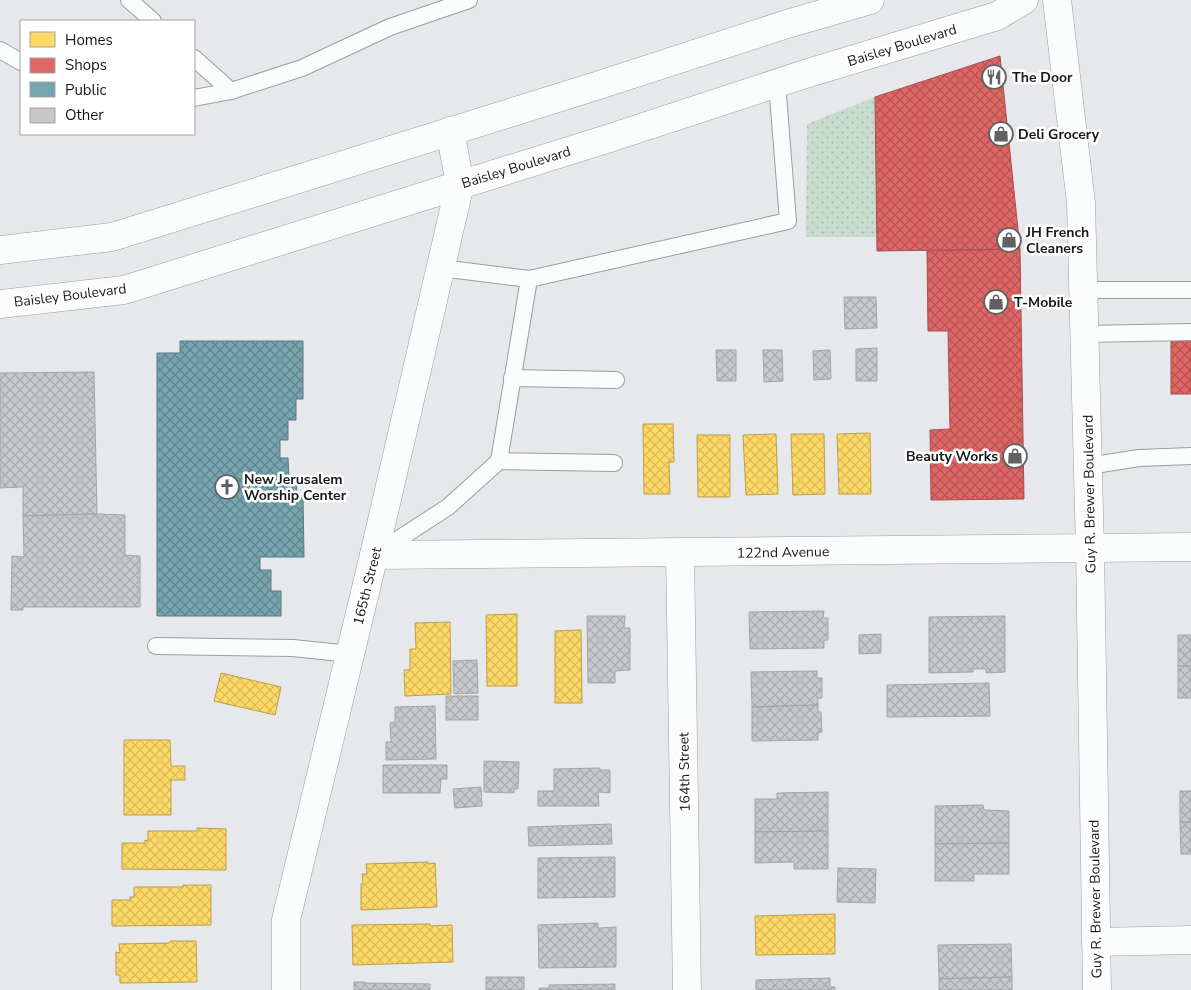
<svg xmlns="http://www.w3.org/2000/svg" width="1191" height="990" font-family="'Nunito Sans',sans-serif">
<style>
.grass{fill:url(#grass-dots)}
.homes{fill:url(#homes-cross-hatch);stroke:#b99f4f}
.shops{fill:url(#shops-cross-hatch);stroke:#a44f4f}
.public{fill:url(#public-cross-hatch);stroke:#5a7b82}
.building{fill:url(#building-cross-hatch);stroke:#a3a5a7}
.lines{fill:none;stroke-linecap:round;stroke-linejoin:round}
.lane-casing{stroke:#9c9d9f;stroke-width:18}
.street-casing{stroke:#9c9d9f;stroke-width:29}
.secondary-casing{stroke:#9c9d9f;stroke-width:29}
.lane{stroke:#fbfcfc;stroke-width:16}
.street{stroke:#fbfcfc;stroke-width:28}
.secondary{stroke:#fbfcfc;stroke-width:28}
.labels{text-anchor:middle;stroke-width:5;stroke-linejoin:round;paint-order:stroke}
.street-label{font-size:14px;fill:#171819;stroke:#fff}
.poi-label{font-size:14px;font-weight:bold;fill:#171819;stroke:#fff;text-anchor:start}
</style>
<defs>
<pattern id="grass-dots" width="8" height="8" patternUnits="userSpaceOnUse" patternTransform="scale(1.25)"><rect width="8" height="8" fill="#c7dbce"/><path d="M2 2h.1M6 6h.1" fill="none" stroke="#aabbb0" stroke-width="1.8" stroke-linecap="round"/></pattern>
<pattern id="homes-cross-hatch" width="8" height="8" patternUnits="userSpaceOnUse" patternTransform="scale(1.25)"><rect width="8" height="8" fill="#ffd966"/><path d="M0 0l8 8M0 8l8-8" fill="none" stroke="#daba58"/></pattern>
<pattern id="shops-cross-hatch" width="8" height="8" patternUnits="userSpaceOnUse" patternTransform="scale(1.25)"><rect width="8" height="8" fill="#e06666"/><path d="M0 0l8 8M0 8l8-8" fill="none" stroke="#b55353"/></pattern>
<pattern id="public-cross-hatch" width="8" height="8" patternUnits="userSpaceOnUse" patternTransform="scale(1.25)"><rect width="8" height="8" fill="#76a5af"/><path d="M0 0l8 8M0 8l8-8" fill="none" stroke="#60858e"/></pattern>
<pattern id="building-cross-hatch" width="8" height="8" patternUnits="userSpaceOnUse" patternTransform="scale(1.25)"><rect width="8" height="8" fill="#c6c8ca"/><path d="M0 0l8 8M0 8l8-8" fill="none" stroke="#a9abad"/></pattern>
</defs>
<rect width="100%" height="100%" fill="#e6e8eb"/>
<path class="grass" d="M875,97L877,237H806L807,124Z"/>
<g class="homes">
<path d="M643,424H673L674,462H669L670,494H644Z"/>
<path d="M870,433L871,494H839L837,434Z"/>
<path d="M776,434L778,494L746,495L743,435Z"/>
<path d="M791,434H824L825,494L793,495Z"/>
<path d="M697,435H730V497H698Z"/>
<path d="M517,614V686H487L486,615Z"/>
<path d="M450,622L451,694L405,696L404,670H410V649H416L415,623Z"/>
<path d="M581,630L582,703H555V631Z"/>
<path d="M221,673L281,687L275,715L214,701Z"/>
<path d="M124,740H170L171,766H185V780H171V815H124Z"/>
<path d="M197,828L226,829V870L122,869V843H145V840L148,841V831H197Z"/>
<path d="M428,862V864L435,863L437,907L361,910V884H363L362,874H367L366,864Z"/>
<path d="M183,885H211V925L112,926V900H130V897H134V887H183Z"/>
<path d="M835,914V954L756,955L755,916Z"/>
<path d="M430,924V926L452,925L453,962L353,965L352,925Z"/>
<path d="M170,941H196L197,982L120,983V975H116V952L120,953L119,944L169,943Z"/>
</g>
<g class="shops">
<path d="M1000,56L1020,249L877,251L875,97Z"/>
<path d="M1020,249L1024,499L931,500L930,430L950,429L948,331H928L927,251Z"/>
<rect x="1171" y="337" width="20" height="57"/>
</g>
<path class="public" d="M180,341H303V399H296V420H288V440H280V458H288L289,477H296L297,496H303L304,557H260V570H271V591H281V616H157V353H180Z"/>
<g class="building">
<path d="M844,297H876L877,328L845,329Z"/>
<path d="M877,348V381H856V349Z"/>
<path d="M716,350H736V381H717Z"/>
<path d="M763,350H782L783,381L764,382Z"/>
<path d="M830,350L831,379L814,380L813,351Z"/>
<path d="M94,372L97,514L23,516V487L0,488V373Z"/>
<path d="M97,514L125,515V555L140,556V607H23V610H11L12,556L24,557L23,516Z"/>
<path d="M824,611L823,618H828V640H824V648L750,649L749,612Z"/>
<path d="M587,616H625L624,628H630V670L615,671V683H588Z"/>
<path d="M1005,616V672L986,673V669H973V672L929,673V617Z"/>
<path d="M881,634V653L859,654V635Z"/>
<rect x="1178" y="635" width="13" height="31"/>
<path d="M477,660L478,693L454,694L453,661Z"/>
<rect x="1178" y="666" width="13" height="32"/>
<path d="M817,671V678H822V698H818V705L752,707L751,672Z"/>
<path d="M989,683L990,716L887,717V685Z"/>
<rect x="446" y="696" width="32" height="24"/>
<path d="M818,705V712H821L822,732L818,733V740L752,741V707Z"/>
<path d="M435,706L436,759L386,760V742H391L390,723L395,722V707Z"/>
<path d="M484,761L519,762L518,789H514V793L484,792Z"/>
<path d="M383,765H447V779H441L440,793H383Z"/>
<path d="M600,768V770H610V793L598,792L599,806H538V791H554V769Z"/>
<path d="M481,787L482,806L455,808L453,789Z"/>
<rect x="1180" y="791" width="11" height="31"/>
<path d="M828,792V831L755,832V799H777V793Z"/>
<path d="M983,805L984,810L1009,811V843L935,844V806Z"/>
<path d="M1180,822H1191V854H1181Z"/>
<path d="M611,824L612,844L529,846L528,827Z"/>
<path d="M828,831V869H794V862L755,863V832Z"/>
<path d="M1009,843V874H974V881H935V844Z"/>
<path d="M615,857V897L538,898V858Z"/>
<path d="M838,868L876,869L875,903L837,902Z"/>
<path d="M598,923V928L616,927V967L539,968L538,925Z"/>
<path d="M1011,944L1012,977L939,979L938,945Z"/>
<rect x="486" y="977" width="38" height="13"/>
<path d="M1012,977V990H939V979Z"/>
<path d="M830,978V987H835V990H756V980Z"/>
<path d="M354,982H365V983L430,984V990H354Z"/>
<path d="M615,984V990H539V988H549V985Z"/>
</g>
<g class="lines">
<g class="lane-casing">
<g id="lane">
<path d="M129,0L153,21"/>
<path d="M0,50L21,62"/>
<path d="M194,58L231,91"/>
<path d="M194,98L231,91L302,68L390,27L469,0"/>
<path d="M441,268L529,279L788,221L777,83"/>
<path d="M529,279L499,461L614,463"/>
<path d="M1083,290H1191"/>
<path d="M1085,334L1191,332"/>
<path d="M512,378L616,380"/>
<path d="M1088,466L1139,458L1191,456"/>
<path d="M377,553L448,507L499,461"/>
<path d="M156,646L293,648L350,654"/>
</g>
</g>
<g class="street-casing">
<g id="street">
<path d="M680,553L687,990"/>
<path d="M374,555L1191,547"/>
<path d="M1096,942L1191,940"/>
<path d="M286,990V920L374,555L460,184L450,131"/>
</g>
</g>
<g class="secondary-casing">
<g id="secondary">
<path d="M1057,0L1081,203L1090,549L1097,990"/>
<path d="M0,250L112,237L593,87L787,24L870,0"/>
<path d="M0,304L124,290L610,138L805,74L997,16L1024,0"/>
</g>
</g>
<use href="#lane" class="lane"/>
<use href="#street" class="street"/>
<use href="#secondary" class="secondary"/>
</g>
<defs>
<g id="restaurant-ring" transform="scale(1.25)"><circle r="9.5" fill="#fff" stroke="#5f6162" stroke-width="1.5"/><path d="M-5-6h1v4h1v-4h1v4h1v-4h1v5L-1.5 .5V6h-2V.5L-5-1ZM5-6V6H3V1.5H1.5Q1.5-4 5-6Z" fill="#5f6162"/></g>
<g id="shop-ring" transform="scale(1.25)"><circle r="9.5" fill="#fff" stroke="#5f6162" stroke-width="1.5"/><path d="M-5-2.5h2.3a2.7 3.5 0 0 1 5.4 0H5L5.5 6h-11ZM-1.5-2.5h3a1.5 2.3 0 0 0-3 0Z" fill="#5f6162"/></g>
<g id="church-ring" transform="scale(1.25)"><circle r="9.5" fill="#fff" stroke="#5f6162" stroke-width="1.5"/><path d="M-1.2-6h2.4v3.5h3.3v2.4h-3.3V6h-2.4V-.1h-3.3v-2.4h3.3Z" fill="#5f6162"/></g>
</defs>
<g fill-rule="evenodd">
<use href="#restaurant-ring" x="994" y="77"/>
<use href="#shop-ring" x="1001" y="134"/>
<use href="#shop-ring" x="1009" y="240"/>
<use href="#shop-ring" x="996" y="302"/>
<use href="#shop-ring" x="1015" y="456"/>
<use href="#church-ring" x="227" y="487"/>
</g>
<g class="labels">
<g class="street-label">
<text transform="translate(902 45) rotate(-17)" y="5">Baisley Boulevard</text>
<text transform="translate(516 167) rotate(-17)" y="5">Baisley Boulevard</text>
<text transform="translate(70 295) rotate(-7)" y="5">Baisley Boulevard</text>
<text transform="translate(1089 494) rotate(-91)" y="5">Guy R. Brewer Boulevard</text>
<text transform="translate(783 552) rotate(-1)" y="5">122nd Avenue</text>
<text transform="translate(367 586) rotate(-76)" y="5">165th Street</text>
<text transform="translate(684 772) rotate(-91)" y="5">164th Street</text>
<text transform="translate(1095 899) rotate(-91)" y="5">Guy R. Brewer Boulevard</text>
</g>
<g class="poi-label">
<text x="1012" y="82">The Door</text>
<text x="1018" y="139">Deli Grocery</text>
<text x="1026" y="237">JH French<tspan x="1026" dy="16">Cleaners</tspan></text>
<text x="1014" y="307">T-Mobile</text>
<text x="998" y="461" text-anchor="end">Beauty Works</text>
<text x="244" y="484">New Jerusalem<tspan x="244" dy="16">Worship Center</tspan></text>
</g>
</g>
<rect x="20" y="20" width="175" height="115" fill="#ffffff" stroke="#a2a3a3"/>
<rect x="30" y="32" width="25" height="15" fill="#ffd966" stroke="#a2a3a3"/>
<text x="65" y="45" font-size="15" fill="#171819">Homes</text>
<rect x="30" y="58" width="25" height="15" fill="#e06666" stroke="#a2a3a3"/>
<text x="65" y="70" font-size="15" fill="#171819">Shops</text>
<rect x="30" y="82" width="25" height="15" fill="#76a5af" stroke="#a2a3a3"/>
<text x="65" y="95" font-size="15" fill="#171819">Public</text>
<rect x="30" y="108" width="25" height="15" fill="#c6c8ca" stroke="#a2a3a3"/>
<text x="65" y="120" font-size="15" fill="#171819">Other</text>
</svg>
